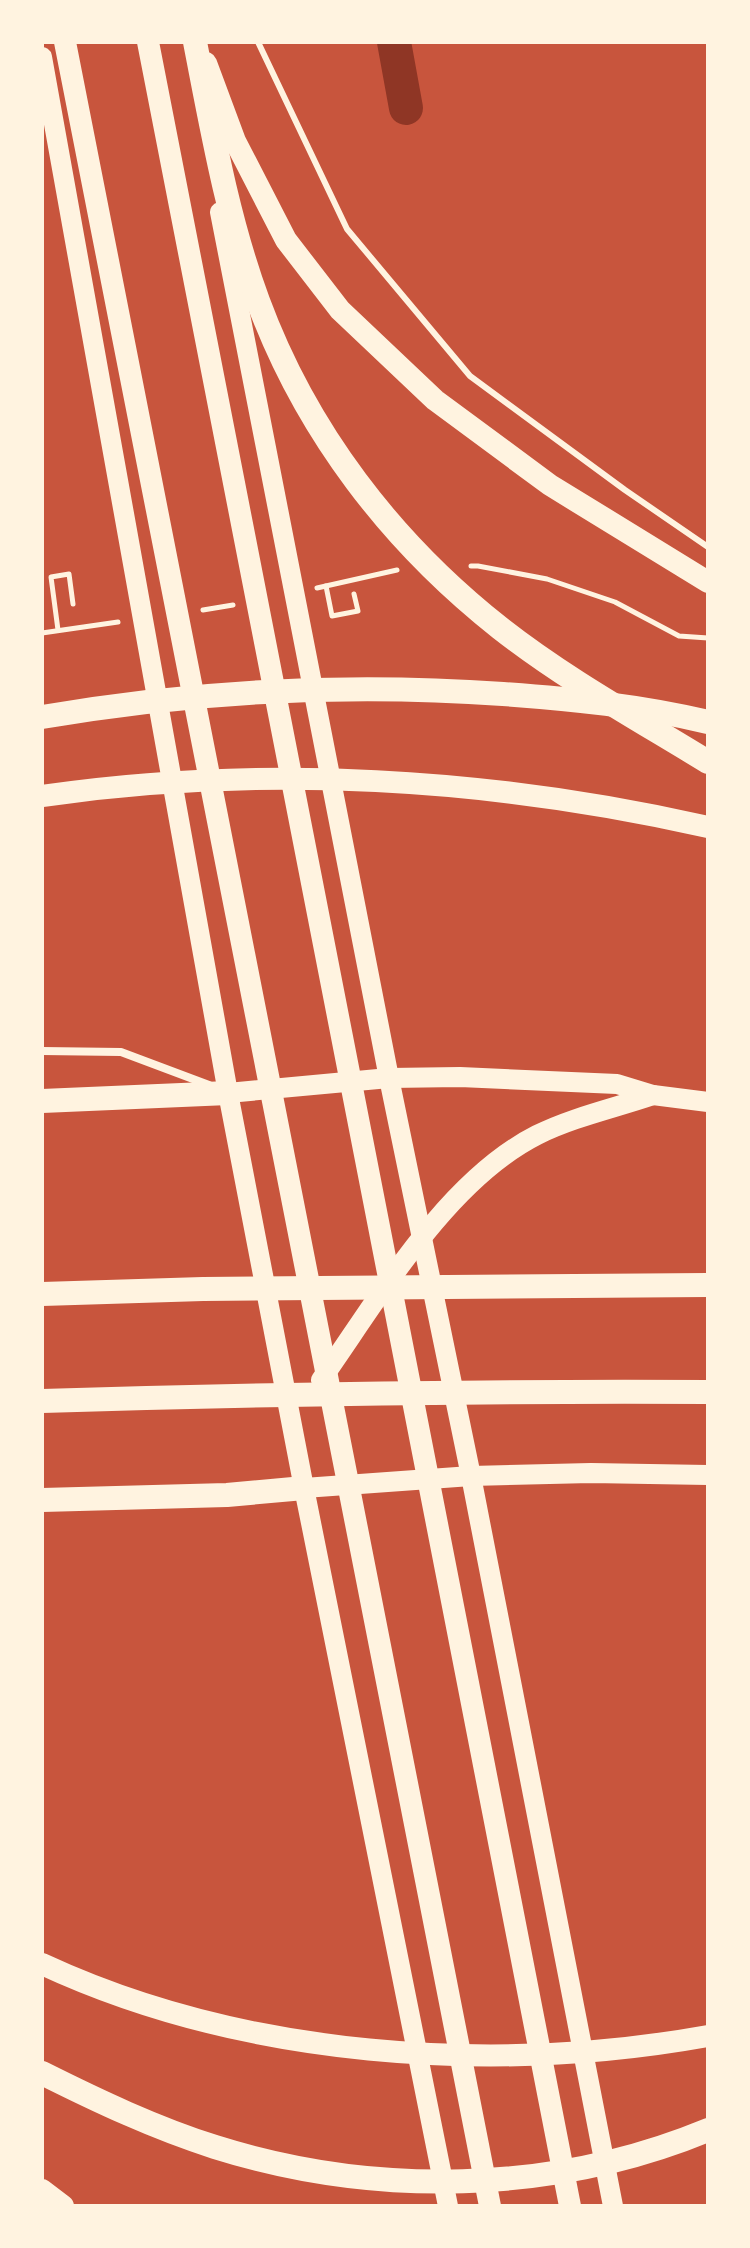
<svg xmlns="http://www.w3.org/2000/svg" width="750" height="2248" font-family="Inter,sans-serif">
<style>
.lines{fill:none;stroke-linecap:round;stroke-linejoin:round}
.canal{stroke:#8f3625;stroke-width:34}
.path{stroke:#fff3e0;stroke-width:5}
.service{stroke:#fff3e0;stroke-width:6}
.minor{stroke:#fff3e0;stroke-width:8}
.primary{stroke:#fff3e0;stroke-width:20}
.trunk{stroke:#fff3e0;stroke-width:22}
.motorway{stroke:#fff3e0;stroke-width:24}
</style>
<rect width="100%" height="100%" fill="#c8553d"/>
<g class="lines">
<path class="canal" d="M394,42L406,108"/>
<g class="path">
<path d="M471,566H478L547,579L615,602L679,636L708,638"/>
<path d="M326,586L332,616L358,611L354,594"/>
<path d="M317,588L397,570"/>
<path d="M203,610L233,605"/>
<path d="M58,630L51,577L69,574L73,604"/>
<path d="M42,633L118,622"/>
</g>
<path class="service" d="M258,42L347,229L470,376L625,490L708,547"/>
<path class="minor" d="M42,1051L121,1052L209,1085"/>
<g class="primary">
<path d="M42,57L228,1093L304,1488L448,2206"/>
<path d="M220,212L389,1078L471,1476L613,2206"/>
<path d="M228,1093L389,1078L460,1077L617,1084L653,1095L708,1102"/>
<path d="M321,1380C379,1298 446,1181 537,1135C573,1117 615,1108 653,1095"/>
<path d="M304,1488L471,1476L591,1473L708,1475"/>
</g>
<g class="trunk">
<path d="M65,42L490,2206"/>
<path d="M148,42L570,2206"/>
<path d="M206,63L235,141L286,240L340,310L435,400L550,485L708,582"/>
<path d="M42,796C262,764 491,778 708,827"/>
<path d="M42,1964C242,2057 492,2075 708,2036"/>
<path d="M42,2190L63,2206"/>
</g>
<g class="motorway">
<path d="M195,42C212,129 227,217 258,301C306,431 391,542 500,628C565,679 638,719 708,762"/>
<path d="M42,717C194,691 349,683 503,694C572,699 641,706 708,722"/>
<path d="M42,1101L228,1093"/>
<path d="M42,1294L203,1289L708,1285"/>
<path d="M42,1401C264,1394 486,1391 708,1392"/>
<path d="M42,1500L227,1495L304,1488"/>
<path d="M42,2073C98,2101 155,2128 215,2147C374,2197 553,2194 708,2130"/>
</g>
</g>
<rect width="750" height="2248" fill="none" stroke="#fff3e0" stroke-width="88"/>
</svg>
